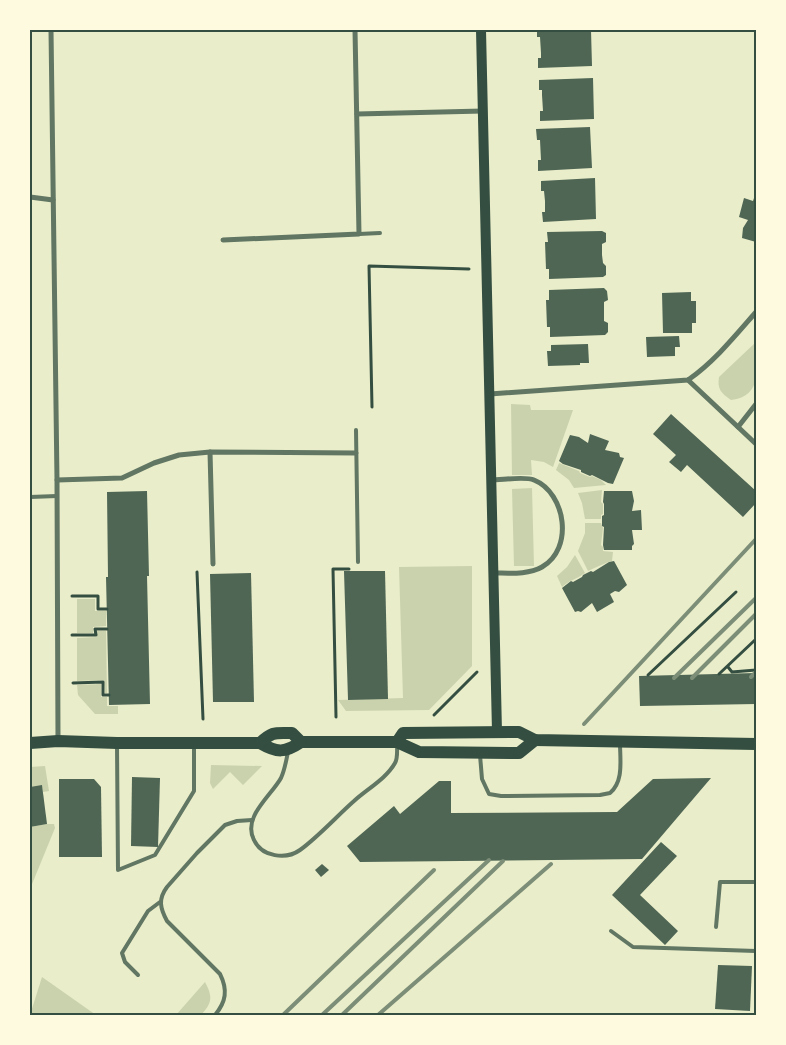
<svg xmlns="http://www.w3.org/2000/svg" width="786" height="1045" font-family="'Times New Roman',serif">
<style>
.green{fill:#cad2ad}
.building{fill:#4f6655}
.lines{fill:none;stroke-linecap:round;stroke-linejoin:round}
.path{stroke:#344e41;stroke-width:3}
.service{stroke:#617663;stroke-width:4}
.minor{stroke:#617663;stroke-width:5}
.secondary{stroke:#344e41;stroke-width:10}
.primary{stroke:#344e41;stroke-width:12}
.rail{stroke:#7c8e77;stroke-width:4}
.neatline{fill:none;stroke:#344e41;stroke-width:2}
</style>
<rect width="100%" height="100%" fill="#e9edc9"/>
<g class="green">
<path d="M756,342C756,367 764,396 731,400C721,393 717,389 719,377Z"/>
<path d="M511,404L530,405L531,410H573L553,467L544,462L531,460L532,475H512Z"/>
<path d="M559,463L579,471L580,473L590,477L592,476L601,480L606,485L574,488L569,480L556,470Z"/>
<path d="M532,488L534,566H514L512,489Z"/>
<path d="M602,490L601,502L603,504V514L601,515V519H585L582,503L578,493Z"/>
<path d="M585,523H601L603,528L601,545L603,547V551L613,552L612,561C609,561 593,569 588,571L578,551L585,533Z"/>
<path d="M575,555L585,573C577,579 568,581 562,587L557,576L567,567Z"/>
<path d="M472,566V666L429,710L346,711L338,700L403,698L399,567Z"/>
<path d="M77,599H95V611H106V626L93,627V633H77Z"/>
<path d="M97,631H106L107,693H105L104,680L77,681V638L97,637Z"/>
<path d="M101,684V697H107V706H118V714H95L78,695L77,685Z"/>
<path d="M211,765L262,766L243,785L230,772L213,789L210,783Z"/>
<path d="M45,766L49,791L43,792L42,786L30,787V767Z"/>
<path d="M47,824H54L55,828L30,889V827Z"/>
<path d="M42,977L96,1015H30Z"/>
<path d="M205,982C213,997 212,1003 201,1015H176Z"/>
</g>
<g class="building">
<path d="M537,30H591L592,66L538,68V58H541V53L540,37H537Z"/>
<path d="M593,78L594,119L540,121V111H543L542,95V90H539V80Z"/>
<path d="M590,127L592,168L538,171V160H541L540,140H537L536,129Z"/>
<path d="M595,178L596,219L543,222L542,212H545V201L544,191H541V181Z"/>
<path d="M755,186H756V242L742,238L743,228L748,220L739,217L744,198L753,201L755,195L754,193Z"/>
<path d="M602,231L606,233V242L602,244V255L603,263L606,266V275L603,277L549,279V269H546L545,242H548L547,232Z"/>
<path d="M604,288L607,291L608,300L604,302V321L608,323V332L605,335L550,337V327H547L546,300H549V290Z"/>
<path d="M691,292V301H696V323H692V333H663L662,293Z"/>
<path d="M679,336L680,347H675V356L647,357L646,337Z"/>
<path d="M588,344L589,363H580V365L548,366L547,351H551V345Z"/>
<path d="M671,414L756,491V503L743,517L687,465L681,472L669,462L676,455L653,434Z"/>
<path d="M590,434L609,441L605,450L619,453L620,457L624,458L613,484L608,483L592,475L590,476L581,472V470L563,464L559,461L570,435L579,437L588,443Z"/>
<path d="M147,491L149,576H147L150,704L109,705L106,577H108L107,492Z"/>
<path d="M604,491H632L634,501L632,511L641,510L642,530H632L634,544L632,546V550H604L603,545L604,527L602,526V516L604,515V504L603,502Z"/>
<path d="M614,561L627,585L619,592L615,591L610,594L614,602L597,612L592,603L581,612L578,611L575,612L562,588L571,581L573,582L582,577L583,575L591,571L593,572L609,562Z"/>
<path d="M344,571H385L388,699L348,700Z"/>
<path d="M251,573L254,702H213L210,574Z"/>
<path d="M756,673V704L640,706L639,676Z"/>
<path d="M132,777L160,778L158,847L131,846Z"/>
<path d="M711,778L642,859L360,862L347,846L394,806L400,814L439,781H451V813L617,812L653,779Z"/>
<path d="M59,779H94L101,787L102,857H59Z"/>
<path d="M42,785L47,824L30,827V787Z"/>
<path d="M661,842L677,856L640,895L678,931L665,945L612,895Z"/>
<path d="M322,864L329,870L321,877L315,870Z"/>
<path d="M718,965L752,966L750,1011L715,1009Z"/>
</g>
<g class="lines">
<g class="path">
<path d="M372,407L369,266L469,269"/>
<path d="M197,572L203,719"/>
<path d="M72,596H98V609H107"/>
<path d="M72,635H96L95,629H107"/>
<path d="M728,667L732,672L756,670"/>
<path d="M719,674L756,639"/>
<path d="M648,675L736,592"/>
<path d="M73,683L103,682V695H109"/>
<path d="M434,715L477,672"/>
<path d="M336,717L333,569H349"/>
</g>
<g class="service">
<path d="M359,234L380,233"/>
<path d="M356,430L358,562"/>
<path d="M30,497L57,496"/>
<path d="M117,745L118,870L155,855L194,791V745"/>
<path d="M288,752C286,761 285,769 281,778C271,796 242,817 254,840C262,857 286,860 300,850C318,837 337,816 354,801C367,789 386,779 395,763C398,758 397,750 397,744"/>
<path d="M480,755L482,779L489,794L501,796L600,795L610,793C624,781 620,760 620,743"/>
<path d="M716,927L720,882H756"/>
<path d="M611,931L633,947L756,951"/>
<path d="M138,975L125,962L122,953L148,911L160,902"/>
<path d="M215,1015C226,1002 228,990 220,974L167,921C160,908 158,899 167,887L197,853L225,825L237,821L252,820"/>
</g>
<g class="minor">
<path d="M51,30L57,480L58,739"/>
<path d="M357,114L483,111"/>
<path d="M30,197L53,200"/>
<path d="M223,240L359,234L355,30"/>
<path d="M688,380L738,427L756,404"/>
<path d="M490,394L688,380C714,362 735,336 756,312"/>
<path d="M738,427L756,444"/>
<path d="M210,452L213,564"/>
<path d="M57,480L122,478L154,463L179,455L210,452L356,453"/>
<path d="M491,480C502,480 525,476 534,480C566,493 574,549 542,567C528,575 509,573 493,573"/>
</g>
<path class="secondary" d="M481,30L497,732"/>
<g class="primary">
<path d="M397,742L403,733L519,732L535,740L756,744"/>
<path d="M30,743L58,741L117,743H260C277,753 285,753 301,742H397L419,752L519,753L535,740"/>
<path d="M260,743C273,731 275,733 292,733L301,742"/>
</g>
<g class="rail">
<path d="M751,677L756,672"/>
<path d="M674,678L756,598"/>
<path d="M692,678L756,614"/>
<path d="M584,724L756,539"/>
<path d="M283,1015L434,870"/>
<path d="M322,1015L489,860"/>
<path d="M342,1015L503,861"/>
<path d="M378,1015L551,864"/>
</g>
</g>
<rect width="786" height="1045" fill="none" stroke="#fefae0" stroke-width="62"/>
<rect x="31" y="31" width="724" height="983" class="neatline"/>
</svg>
